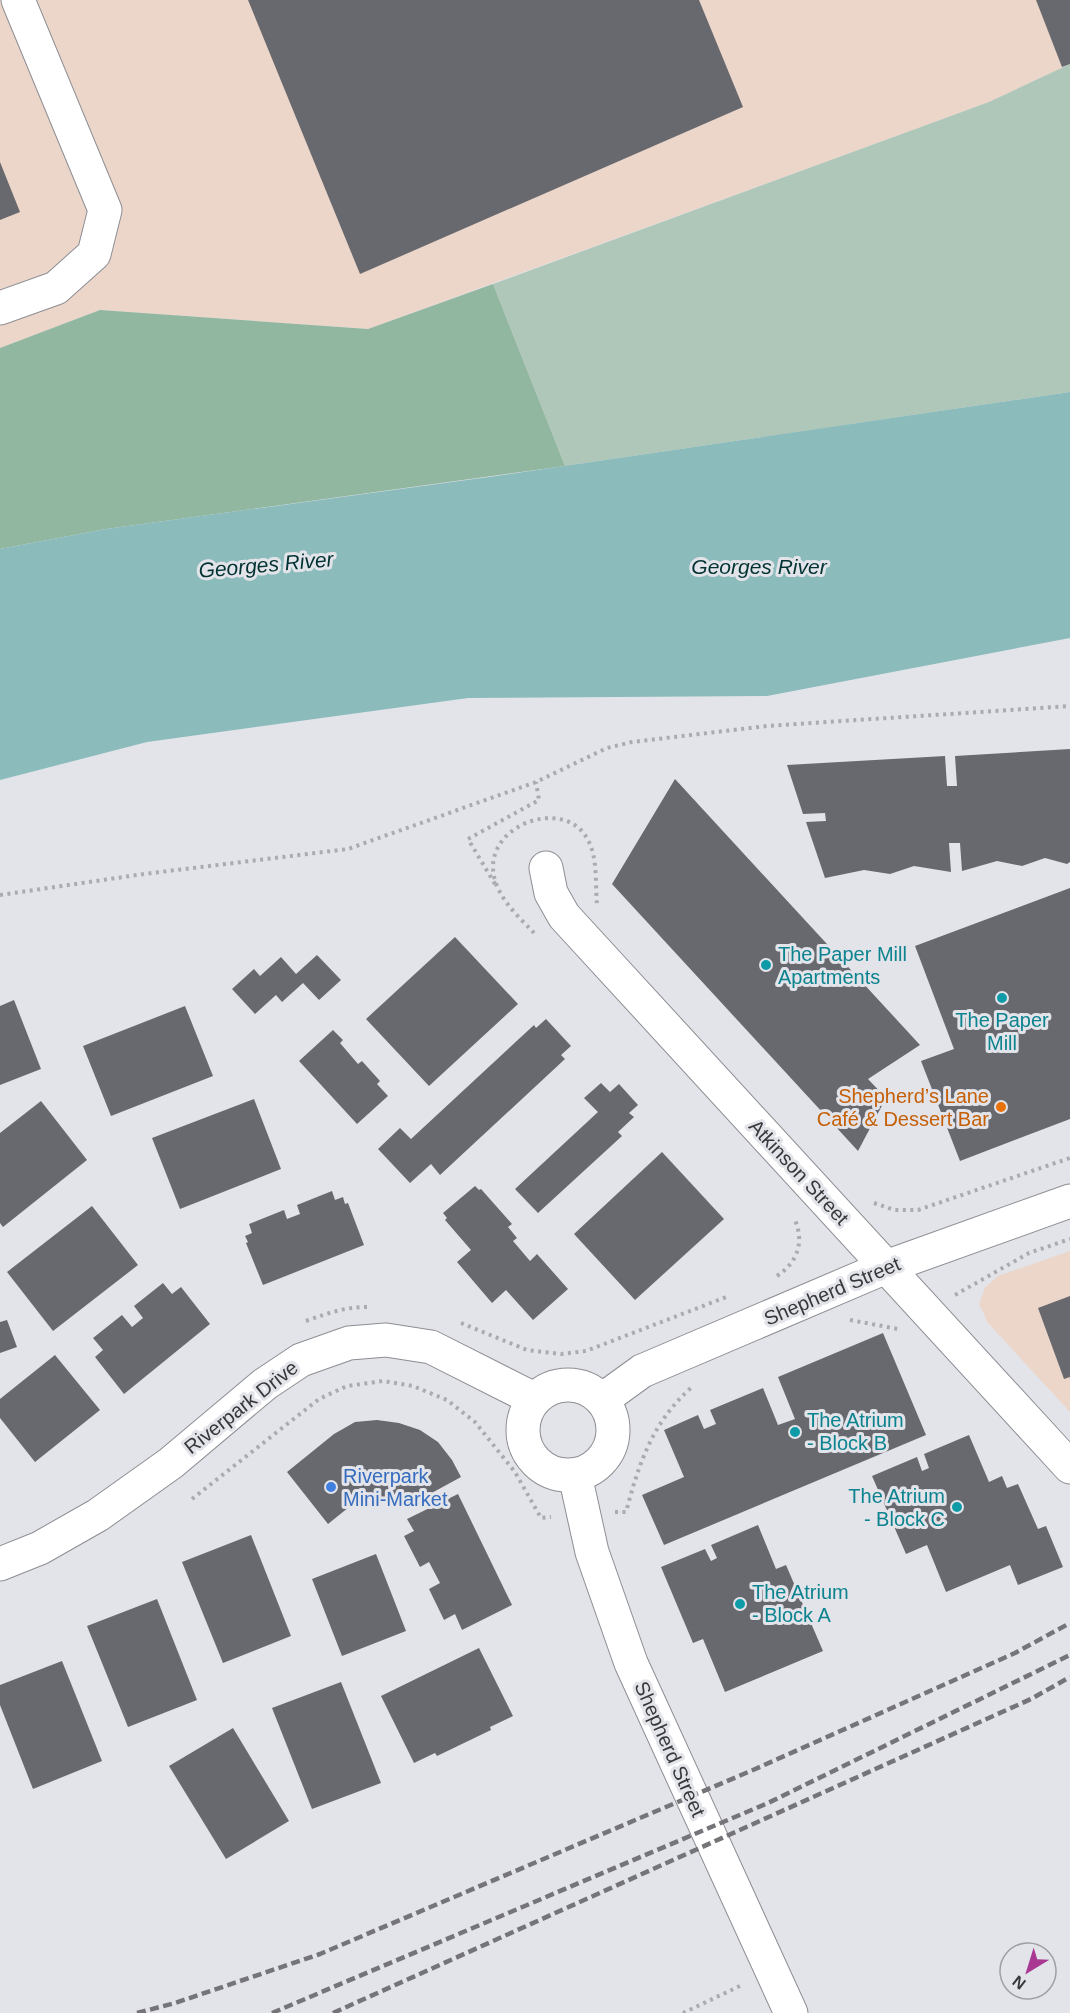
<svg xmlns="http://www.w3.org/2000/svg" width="1070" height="2013" font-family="Helvetica,sans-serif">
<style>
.industrial{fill:#ebd6c9}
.green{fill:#afc7b8}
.forest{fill:#92b7a0}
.water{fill:#8bbbbb}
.building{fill:#68696f}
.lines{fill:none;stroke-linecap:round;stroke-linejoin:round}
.minor-casing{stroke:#8d8e94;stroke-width:35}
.path{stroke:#aaabb0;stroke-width:4;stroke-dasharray:3 4.5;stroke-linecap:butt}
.minor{stroke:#fff;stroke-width:33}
.rail{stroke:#747479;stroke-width:4.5;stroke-dasharray:9 4.5;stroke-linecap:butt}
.culture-dot{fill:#0f9aa8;stroke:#e3e4ea;stroke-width:2}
.food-dot{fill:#e8710a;stroke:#e3e4ea;stroke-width:2}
.shop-dot{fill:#3f7fe0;stroke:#e3e4ea;stroke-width:2}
.labels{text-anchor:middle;stroke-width:6;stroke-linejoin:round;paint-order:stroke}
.culture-label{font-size:20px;fill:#0d838f;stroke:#e3e4ea;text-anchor:start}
.food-label{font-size:20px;fill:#c56008;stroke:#e3e4ea;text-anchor:end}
.street-label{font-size:20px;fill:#38383b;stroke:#e3e4ea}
.shop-label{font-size:20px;fill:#366cbe;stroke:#e3e4ea;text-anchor:start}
.water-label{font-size:21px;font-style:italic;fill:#013232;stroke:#e3e4ea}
</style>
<rect width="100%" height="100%" fill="#e3e4ea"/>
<g class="industrial">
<path d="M0,0H1070V64L989,102L368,329L100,310L0,348Z"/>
<path d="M1070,1251V1412L988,1323L979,1304L985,1288L998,1276Z"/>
</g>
<path class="green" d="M1070,64V392L565,466L493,284L989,102Z"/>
<path class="forest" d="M493,284L565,466L106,529L0,549V348L100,310L368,329Z"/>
<path class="water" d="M1070,392V638L767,696L468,698L147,742L0,780V549L106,529L496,476Z"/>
<g class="building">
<path d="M248,0H699L743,107L360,274Z"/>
<path d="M1036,0H1070V64L1062,67Z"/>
<path d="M0,162L20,212L0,220Z"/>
<path d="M1070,749V862L1067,864L1045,858L1022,866L997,861L962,871L960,843H949L951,872L914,866L890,874L864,870L825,878L806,822L826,821L825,813L803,814L787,765L945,756L947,786H957L955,756Z"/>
<path d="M675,779L920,1045L868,1079L886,1098L858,1151L612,884Z"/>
<path d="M1070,888V1119L960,1161L921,1061L954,1049L915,946Z"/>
<path d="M455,937L518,1004L429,1086L366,1019Z"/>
<path d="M317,955L341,980L319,1000L303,983L282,1002L276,995L255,1014L232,989L254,969L260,976L281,957L296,974Z"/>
<path d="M14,1000L41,1069L0,1085V1006Z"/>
<path d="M185,1006L213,1076L111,1116L83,1046Z"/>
<path d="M546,1019L571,1046L561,1055L565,1059L440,1175L431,1164L410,1183L378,1149L400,1128L411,1139L534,1025L536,1028Z"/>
<path d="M333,1030L343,1040L340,1043L358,1064L362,1061L380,1081L377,1084L388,1096L357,1124L299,1061Z"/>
<path d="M601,1083L610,1092L619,1084L638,1105L629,1113L634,1117L618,1132L622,1136L538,1213L515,1189L598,1112L584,1098Z"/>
<path d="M254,1099L281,1169L180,1209L152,1138Z"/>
<path d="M41,1101L87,1160L3,1227L0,1223V1133Z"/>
<path d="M662,1152L724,1219L635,1300L574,1234Z"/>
<path d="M475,1186L479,1190L481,1189L512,1224L508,1227L517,1238L513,1241L530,1261L537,1254L568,1289L533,1320L506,1290L492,1303L457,1262L471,1250L445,1220L447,1218L443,1213Z"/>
<path d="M332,1191L335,1200L343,1197L345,1204L348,1203L364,1245L263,1285L246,1243L248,1242L245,1236L252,1233L249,1224L284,1210L287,1219L300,1214L297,1205Z"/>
<path d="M92,1206L138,1265L53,1331L7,1272Z"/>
<path d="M163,1283L172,1294L181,1287L210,1324L124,1394L95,1357L103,1350L93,1338L122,1315L132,1327L143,1318L134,1306Z"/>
<path d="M1070,1296V1377L1064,1379L1038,1308Z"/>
<path d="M7,1320L17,1347L0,1353V1322Z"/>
<path d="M883,1333L926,1435L664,1545L642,1495L684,1477L664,1430L698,1415L704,1429L716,1424L710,1410L763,1388L778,1425L795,1419L778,1377Z"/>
<path d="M55,1355L100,1410L35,1462L0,1418V1399Z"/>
<path d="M377,1420L399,1423L420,1430L438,1442L452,1460L461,1477L406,1507L364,1495L328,1524L287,1472L334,1434L355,1422Z"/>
<path d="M969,1435L989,1482L1002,1476L1007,1488L1018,1484L1038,1529L1046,1526L1063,1567L1018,1585L1010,1565L946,1592L927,1545L906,1554L872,1476L917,1457L922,1471L929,1468L924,1454Z"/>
<path d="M458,1494L512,1605L462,1630L455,1614L444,1620L429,1589L440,1583L429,1562L420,1567L404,1536L414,1531L407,1519Z"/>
<path d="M758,1525L776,1569L786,1565L823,1651L725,1692L703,1639L693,1643L661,1567L705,1549L711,1561L717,1558L711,1545Z"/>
<path d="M251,1535L291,1636L223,1663L182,1562Z"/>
<path d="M376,1554L406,1631L342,1656L312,1579Z"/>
<path d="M157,1599L197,1700L128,1727L87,1626Z"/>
<path d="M479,1648L513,1716L490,1727L491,1730L437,1756L435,1753L414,1763L381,1696Z"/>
<path d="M62,1661L102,1761L33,1789L0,1705V1685Z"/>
<path d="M341,1682L381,1783L312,1809L272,1708Z"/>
<path d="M233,1728L289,1821L226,1859L169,1766Z"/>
</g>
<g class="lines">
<g class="minor-casing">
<g id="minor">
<path d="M0,308L56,288L94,254L105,210L18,0"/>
<path d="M546,868L551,893L564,916L1070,1467"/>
<circle cx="568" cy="1430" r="45"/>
<path d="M602,1400L642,1371L886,1267L1070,1201"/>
<path d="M575,1475L592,1552L631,1663L791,2013"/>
<path d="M0,1564L40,1548L98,1515L171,1463L265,1384L301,1360L349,1343L386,1340L431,1347L534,1399"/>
</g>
</g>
<g class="path">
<path d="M495,884L468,839L539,800L536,782"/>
<path d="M0,895L144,874L348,849L536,782L607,748L632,742L767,726L1070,706"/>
<path d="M534,933C521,919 505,905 497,886C473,828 564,793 588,840C598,859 595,883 597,904"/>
<path d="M874,1203L894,1210H918L1070,1158"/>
<path d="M777,1276C798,1262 805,1241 794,1218"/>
<path d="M955,1295L1029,1253L1070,1239"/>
<path d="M850,1320L898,1329"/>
<path d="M306,1321C328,1313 348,1306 371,1307"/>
<path d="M461,1323L527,1350L561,1354L586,1351L729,1296"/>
<path d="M192,1499L319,1399L347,1386L383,1381L413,1386L447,1400L475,1422L515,1472L541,1518L551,1517"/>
<path d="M615,1512H626C639,1463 653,1421 692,1387"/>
<path d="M683,2013L742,1985"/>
</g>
<use href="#minor" class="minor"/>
<g class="rail">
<path d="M137,2013L175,2003L320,1954L753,1770L1015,1653L1070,1623"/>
<path d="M272,2013L768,1803L1070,1655"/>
<path d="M333,2013L1031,1699L1070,1677"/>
</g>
</g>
<g class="culture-dot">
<circle cx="766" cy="965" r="6"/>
<circle cx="1002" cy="998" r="6"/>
<circle cx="795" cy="1432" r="6"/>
<circle cx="957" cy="1507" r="6"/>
<circle cx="740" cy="1604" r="6"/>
</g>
<circle class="food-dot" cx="1001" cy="1107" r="6"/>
<circle class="shop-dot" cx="331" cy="1487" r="6"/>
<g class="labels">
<g class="culture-label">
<text x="778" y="961">The Paper Mill<tspan x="778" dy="23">Apartments</tspan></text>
<text x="1002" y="1027" text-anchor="middle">The Paper<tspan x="1002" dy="23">Mill</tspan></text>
<text x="807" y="1427">The Atrium<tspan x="807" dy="23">- Block B</tspan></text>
<text x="945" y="1503" text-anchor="end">The Atrium<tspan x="945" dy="23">- Block C</tspan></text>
<text x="752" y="1599">The Atrium<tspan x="752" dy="23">- Block A</tspan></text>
</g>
<g class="food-label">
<text x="989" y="1103">Shepherd’s Lane<tspan x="989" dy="23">Café &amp; Dessert Bar</tspan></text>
</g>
<g class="street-label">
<text transform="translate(799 1172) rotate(47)" y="7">Atkinson Street</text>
<text transform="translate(832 1291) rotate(-23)" y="7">Shepherd Street</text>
<text transform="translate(241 1407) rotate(-38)" y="7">Riverpark Drive</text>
<text transform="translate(670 1749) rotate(66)" y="7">Shepherd Street</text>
</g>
<g class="shop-label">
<text x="343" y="1483">Riverpark<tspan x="343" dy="23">Mini-Market</tspan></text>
</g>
<g class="water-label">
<text transform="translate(266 565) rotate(-5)" y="7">Georges River</text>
<text x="759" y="574">Georges River</text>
</g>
</g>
<g transform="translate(1028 1971) rotate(218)"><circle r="28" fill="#e3e4ea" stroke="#9f9fa4" stroke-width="1.5"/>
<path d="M0-4.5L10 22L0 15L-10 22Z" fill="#a93893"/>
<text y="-9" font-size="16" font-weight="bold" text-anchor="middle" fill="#38383b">N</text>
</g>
</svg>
